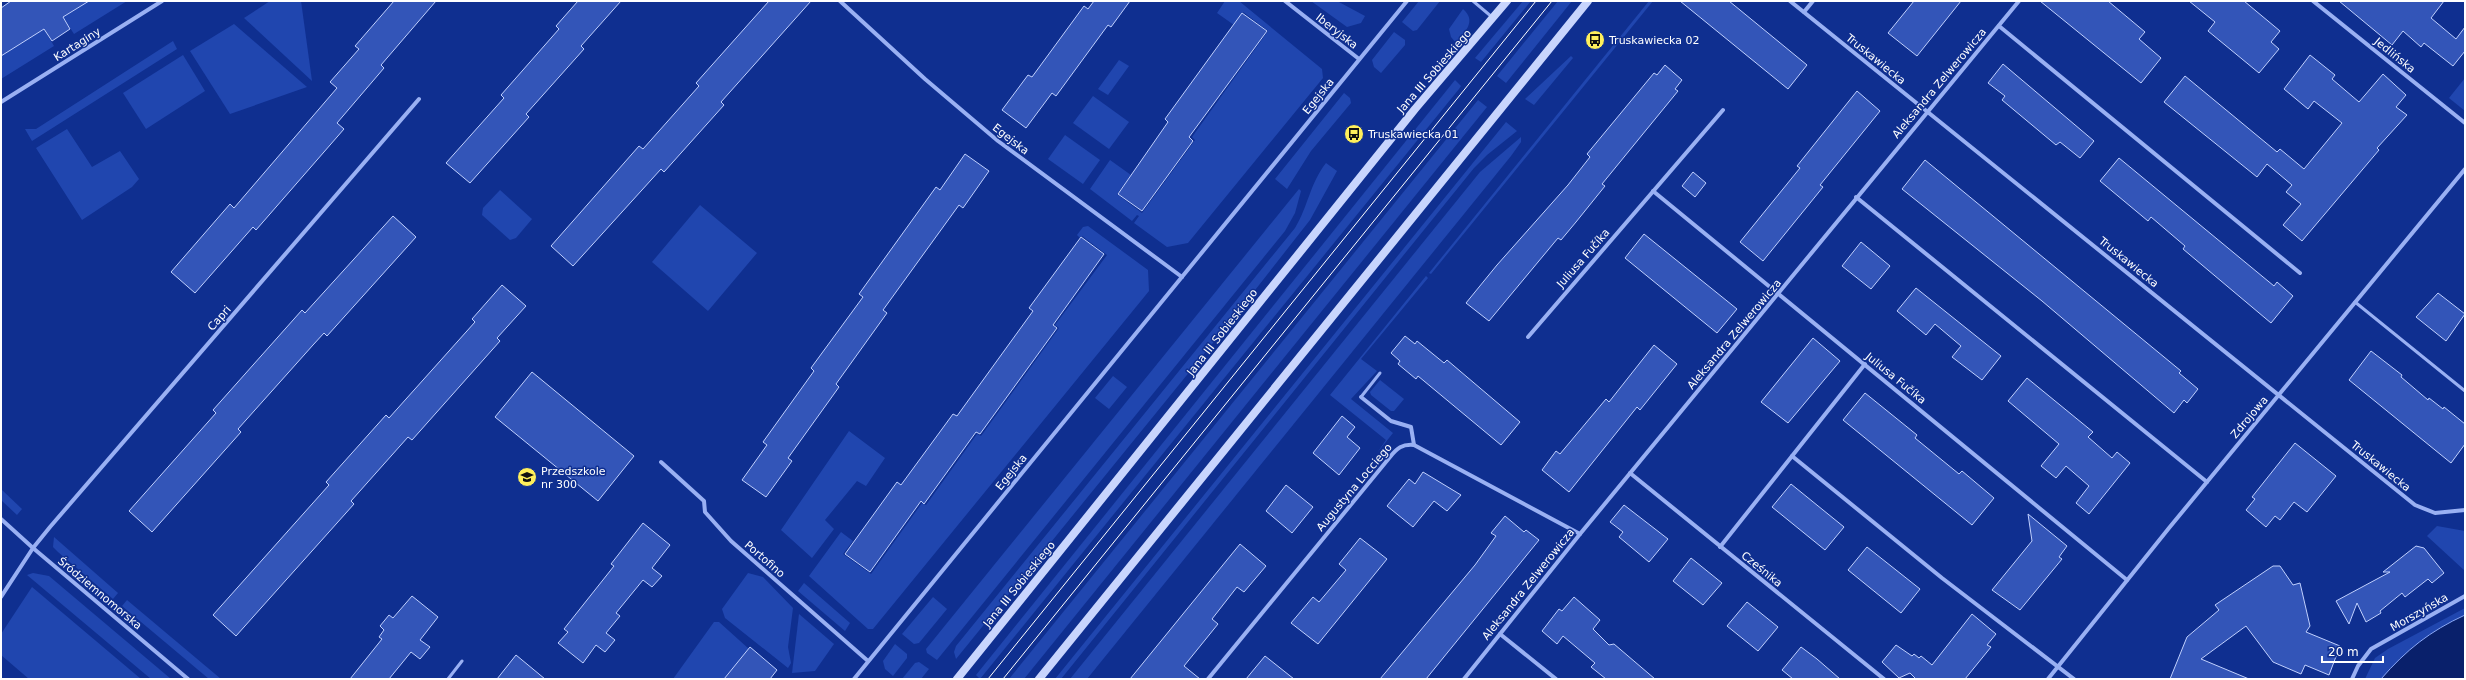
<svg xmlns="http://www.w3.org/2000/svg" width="2466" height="680" font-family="'DejaVu Sans',sans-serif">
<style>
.green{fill:#2046af}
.water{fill:#09206b;stroke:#8aa8f7}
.building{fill:#3355b8;stroke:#c0d0fe}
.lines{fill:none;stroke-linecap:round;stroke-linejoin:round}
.service{stroke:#99b0f3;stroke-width:3}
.minor{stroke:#99b0f3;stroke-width:4}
.secondary{stroke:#c8d5fd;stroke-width:8}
.tram{stroke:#fff;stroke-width:1}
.labels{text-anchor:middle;stroke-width:3;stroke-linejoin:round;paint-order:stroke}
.street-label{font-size:11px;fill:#fff;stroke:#0f2f90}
.poi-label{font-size:11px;fill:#fff;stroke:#0f2f90;text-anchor:start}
</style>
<rect width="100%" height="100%" fill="#0f2f90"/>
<g class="green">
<path d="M89,1H127L74,34L63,17Z"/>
<path d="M270,1H301L312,81L244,18Z"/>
<path d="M1225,1H1239L1322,69L1323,78L1188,243L1167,247L1134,223L1139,216L1137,215L1132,221L1090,189L1110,160L1131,175L1117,194L1142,213L1195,140L1192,137L1268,31L1243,12L1234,25L1217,13Z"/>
<path d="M1311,1H1337L1365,16L1361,23L1347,27Z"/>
<path d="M1419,1H1440L1417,30L1413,31L1402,22Z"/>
<path d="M1523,1H1531L1481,62L1475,58Z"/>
<path d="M1558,1H1572L1506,83L1497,76Z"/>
<path d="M1649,1H1653L1431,274L1429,273Z"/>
<path d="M1463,9C1477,21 1465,32 1456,43L1451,37L1449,29Z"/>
<path d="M234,24L307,87L230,114L190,51Z"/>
<path d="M35,29L37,33L44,29L54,46L1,79V56Z"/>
<path d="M1394,32L1405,40V45L1381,73L1374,67L1372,60Z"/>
<path d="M173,41L177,49L32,141L25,129H36Z"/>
<path d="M183,55L205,91L146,129L123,93Z"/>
<path d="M1571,56L1573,58L1534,105L1525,99Z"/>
<path d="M1119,60L1129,66L1108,95L1098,89Z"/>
<path d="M2465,78V111L2449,98Z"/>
<path d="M1455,80L1461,86L1459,89L980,679L976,675Z"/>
<path d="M1344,93L1350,98L1351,103L1311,151L1287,189L1275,179Z"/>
<path d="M1093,96L1129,122L1109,149L1073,123Z"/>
<path d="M1478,100L1487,107L1024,679H1009Z"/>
<path d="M1506,122L1517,131L1487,155L1474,168L1061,679H1055Z"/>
<path d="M67,129L92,167L120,151L139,179L132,187L82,220L36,148Z"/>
<path d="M1065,135L1100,160L1083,184L1048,159Z"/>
<path d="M1521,137V142L1511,156L1087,679H1070L1480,172Z"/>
<path d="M1326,163L1337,171L1310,220L1230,322L956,659L954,652L956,646L1295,228C1308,207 1310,183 1326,163Z"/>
<path d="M1299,189L1301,191L1295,213L1285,231L937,660L927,653L926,649Z"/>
<path d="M500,190L532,219L516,238L510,240L482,215L483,208Z"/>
<path d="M700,205L757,253L708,311L652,262Z"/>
<path d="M1088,226L1148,270L1149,291L873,629H868L809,576L841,532L853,541L843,554L871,574L922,503L926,505L977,434L981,436L1059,328L1055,325L1107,255L1082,236L1080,238L1077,235L1083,227Z"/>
<path d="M1426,276L1428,278L1361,359L1377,371L1351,399L1393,433L1377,453L1386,440L1330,395Z"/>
<path d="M1113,376L1127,387L1109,409L1095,398Z"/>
<path d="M1380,380L1404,399L1394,411H1391L1371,395L1370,392Z"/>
<path d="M849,431L885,458L866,486L857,481L825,520L834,529L812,558L781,530Z"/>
<path d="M1,489L22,509L17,515L1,500Z"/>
<path d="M2437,526L2465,531V571L2427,536Z"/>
<path d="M54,537L118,593L113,599L58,552L53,547Z"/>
<path d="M33,573L49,576L171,679H151L27,575Z"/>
<path d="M748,573L763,577L793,608L788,647L791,663L788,668L725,618L722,609Z"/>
<path d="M804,583L850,623L845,631L798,591Z"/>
<path d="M32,587L141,679H29L1,655V634Z"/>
<path d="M933,597L947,609L919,643L914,644L902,634Z"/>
<path d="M127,600L221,679H209L122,606Z"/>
<path d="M2465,608V679H2365L2375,658L2388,649Z"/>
<path d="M799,614L834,644L815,671L792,673Z"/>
<path d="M714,622H719L749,649L725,679H673Z"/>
<path d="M895,644L907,654V658L893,676L885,669L883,661Z"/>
<path d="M919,662L929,669L921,679H902L915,663Z"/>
</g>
<path class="water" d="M2465,615V679H2381C2406,650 2430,631 2465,615Z"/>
<g class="building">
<path d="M11,1H89L63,17L70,29L52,41L44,29L1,56V8Z"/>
<path d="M394,1H436L381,65L384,68L337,123L344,129L256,230L253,227L195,293L171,272L230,204L234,208L337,88L330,82L359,49L355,46Z"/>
<path d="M578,1H621L581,46L584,49L526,114L529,117L470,183L446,163L504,98L501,95L559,29L556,26Z"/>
<path d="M769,1H811L721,102L724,105L664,172L661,169L573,266L551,246L639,146L643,149L699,86L696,83Z"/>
<path d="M1094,1H1130L1111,27L1108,25L1056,96L1052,93L1026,128L1002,110L1028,75L1032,77L1084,6L1088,9Z"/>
<path d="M1680,1H1729L1807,65L1788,89Z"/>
<path d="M1914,1H1961L1917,56L1888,33Z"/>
<path d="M2040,1H2108L2145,32L2139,39L2161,58L2141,83Z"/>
<path d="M2189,1H2244L2280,31L2271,42L2279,49L2259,73L2208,31L2215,22Z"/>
<path d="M2339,1H2444L2431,18L2456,39L2465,27V51L2453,66L2424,43L2421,47L2403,31L2392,45Z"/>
<path d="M1242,13L1267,31L1189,137L1193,141L1142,211L1118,194L1168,122L1165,119Z"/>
<path d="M2310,55L2335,75L2332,79L2359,102L2383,74L2406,95L2396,107L2407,115L2377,148L2379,150L2302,241L2283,225L2301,204L2286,192L2292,185L2267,164L2257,177L2164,102L2185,76L2277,152L2280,149L2304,169L2342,123L2314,101L2308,109L2284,89Z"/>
<path d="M2003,64L2094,141L2080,158L2060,142L2056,145L2002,100L2005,96L1988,83Z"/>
<path d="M1665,65L1682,80L1675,89L1678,91L1602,184L1605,186L1576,222L1561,240L1558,238L1489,321L1466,303L1497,265L1568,185L1590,157L1587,154L1654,73L1657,75Z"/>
<path d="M1857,91L1880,111L1820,185L1823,187L1763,261L1740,242L1800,168L1797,166Z"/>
<path d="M965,154L989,171L963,208L959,205L883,310L887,313L836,384L839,387L788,458L792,461L766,497L742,480L767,445L763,442L814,371L811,368L863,297L859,294L936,187L940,190Z"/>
<path d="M2119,158L2274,286L2277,282L2293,296L2271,323L2183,249L2185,246L2151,217L2148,221L2100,181Z"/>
<path d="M1925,160L2181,371L2179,373L2198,389L2187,403L2184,400L2174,413L2042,301L1902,189Z"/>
<path d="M1693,172L1706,183L1695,197L1682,186Z"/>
<path d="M393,216L416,237L327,336L324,333L313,345L238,429L241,432L152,532L129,511L216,413L213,410L302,310L305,313Z"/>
<path d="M1644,234L1737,309L1717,333L1625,258Z"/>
<path d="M1081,237L1104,254L1053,325L1057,328L980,434L976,432L924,504L921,501L870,572L845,554L897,482L901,485L953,414L957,416L1033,311L1029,308Z"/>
<path d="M1861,242L1890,266L1871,289L1842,266Z"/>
<path d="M502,285L526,306L497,338L500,341L412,440L408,437L351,501L354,504L236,636L213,615L329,485L326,482L386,415L389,418L475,322L472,319Z"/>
<path d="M1916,288L2001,356L1982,380L1952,357L1961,346L1935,324L1926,335L1897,311Z"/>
<path d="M2438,293L2465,314L2446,341L2416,317Z"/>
<path d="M1405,336L1415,344L1417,341L1444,363L1447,360L1520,422L1501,445L1418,376L1416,379L1398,364L1400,361L1391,353Z"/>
<path d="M1813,338L1840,361L1788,423L1761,402Z"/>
<path d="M1654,345L1677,364L1640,410L1637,407L1569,492L1542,470L1556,451L1560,454L1606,399L1609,402Z"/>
<path d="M2371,351L2402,375L2401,377L2428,400L2429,398L2443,409L2444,407L2465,424V444L2451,463L2349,380Z"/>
<path d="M532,372L634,456L598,501L495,417Z"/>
<path d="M2027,378L2093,432L2088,437L2112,458L2117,452L2130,463L2089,514L2076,503L2089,486L2066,466L2056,478L2041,466L2059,444L2008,401Z"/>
<path d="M1865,393L1917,435L1915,438L1959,474L1962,471L1994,498L1972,525L1843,420Z"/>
<path d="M1342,416L1355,427L1347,437L1360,448L1339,475L1313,453Z"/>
<path d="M2295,443L2336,476L2307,512L2294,502L2280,520L2275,516L2266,527L2246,510L2255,499L2252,497Z"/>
<path d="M1423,472L1461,495L1447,511L1434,501L1413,527L1387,506L1409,479L1415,484Z"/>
<path d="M1791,484L1844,527L1825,550L1772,507Z"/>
<path d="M1286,485L1313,507L1292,533L1266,511Z"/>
<path d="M1624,505L1668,539L1649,562L1619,537L1623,532L1610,522Z"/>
<path d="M2028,514L2067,546L2059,557L2062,559L2020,610L1992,590L2032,541Z"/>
<path d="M1505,516L1524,532L1526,530L1539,540L1426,679H1380L1475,565L1496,536L1491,533Z"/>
<path d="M643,523L670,545L652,568L662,576L652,587L643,580L616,613L620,616L606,633L615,640L605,652L596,645L583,663L558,643L568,632L564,629L614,566L611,564Z"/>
<path d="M1360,538L1387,559L1318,644L1291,623L1313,597L1319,602L1346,570L1339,564Z"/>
<path d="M1240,544L1266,566L1244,592L1237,587L1212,619L1218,624L1184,666L1200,679H1130Z"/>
<path d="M2416,546L2424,548L2444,573L2432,583L2428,579L2405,597L2402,593L2380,611L2381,613L2366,622L2357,603L2349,624L2336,601L2390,572H2383Z"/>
<path d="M1867,547L1920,589L1901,613L1848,570Z"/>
<path d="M1691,558L1722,583L1703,605L1673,581Z"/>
<path d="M2273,566H2280L2293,585L2300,583L2310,626L2306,632L2340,646L2329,675L2305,665L2301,674L2273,662L2246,626L2201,659L2249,679H2170L2187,637L2219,610L2215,605Z"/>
<path d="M412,596L438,617L420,640L430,647L420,659L411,652L389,679H350L382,639L379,637L384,630L380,626L389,615L393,618Z"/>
<path d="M1574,597L1600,620L1593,629L1609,645L1614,644L1655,679H1606L1591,667L1595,663L1563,636L1557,644L1542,631L1559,609L1562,611Z"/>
<path d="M1747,602L1778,627L1758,651L1727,626Z"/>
<path d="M1972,614L1996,634L1987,645L1991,647L1965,679H1916L1910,673L1899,678L1882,662L1896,645L1912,656L1914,654L1919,658L1921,656L1932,665Z"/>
<path d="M750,647L777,670L770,679H724Z"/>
<path d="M1801,647L1817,659L1840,679H1793L1782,670Z"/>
<path d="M516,655L545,679H497Z"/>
<path d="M1265,656L1294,679H1246Z"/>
</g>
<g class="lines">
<g class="service">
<path d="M1473,1L1492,17"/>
<path d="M2355,302L2465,391"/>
<path d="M1361,397L1380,373"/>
<path d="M448,679L462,661"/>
</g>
<g class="minor">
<path d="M840,1L925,79L998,141L1182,277"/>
<path d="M1285,1L1359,59"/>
<path d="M1790,1L2415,505L2435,513L2465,510"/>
<path d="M2313,1L2465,123"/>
<path d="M1804,12L1813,1"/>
<path d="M1999,26L2300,273"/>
<path d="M1,102L162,1"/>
<path d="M1653,191L2127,580"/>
<path d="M1856,197L2207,482"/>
<path d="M1528,337L1723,110"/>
<path d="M1361,397L1391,421L1411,427L1414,445"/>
<path d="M1792,456L1942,578L2074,679"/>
<path d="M661,462L704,501L705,512L731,541L868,661"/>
<path d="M1630,473L1884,679"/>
<path d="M1,519L33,548L188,679"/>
<path d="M1720,547L1865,364"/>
<path d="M1,597L33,548L50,527L419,99"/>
<path d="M1500,634L1556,679"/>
<path d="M854,679L1407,1"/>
<path d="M1208,679L1390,457C1397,448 1402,444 1414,445L1580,534"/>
<path d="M1464,679L1580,534L2019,1"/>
<path d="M2048,679L2169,528L2465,169"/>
<path d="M2352,679L2358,666L2371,649L2465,596"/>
</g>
<g class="secondary">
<path d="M957,679L1415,109L1507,1"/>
<path d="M1039,679L1588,1"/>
</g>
<g class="tram">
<path d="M988,679L1536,1"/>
<path d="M1003,679L1552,1"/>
</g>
</g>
<defs>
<g id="bus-disc" transform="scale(1)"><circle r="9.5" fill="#ffef5b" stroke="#0f2f90"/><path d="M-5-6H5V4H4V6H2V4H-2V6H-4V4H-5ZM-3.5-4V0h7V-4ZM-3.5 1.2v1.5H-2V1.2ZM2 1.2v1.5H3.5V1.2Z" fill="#111"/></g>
<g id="school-disc" transform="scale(1)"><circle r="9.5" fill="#ffef5b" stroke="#0f2f90"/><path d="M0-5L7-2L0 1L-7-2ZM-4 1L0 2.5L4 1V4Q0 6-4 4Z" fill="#111"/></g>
</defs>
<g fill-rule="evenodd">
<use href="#bus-disc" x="1595" y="40"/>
<use href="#bus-disc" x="1354" y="134"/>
<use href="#school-disc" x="527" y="477"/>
</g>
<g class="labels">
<g class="street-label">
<text transform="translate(1337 31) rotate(38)" y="4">Iberyjska</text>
<text transform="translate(77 44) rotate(-32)" y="4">Kartaginy</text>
<text transform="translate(2395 55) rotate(39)" y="4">Jedlińska</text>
<text transform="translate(1876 59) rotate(39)" y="4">Truskawiecka</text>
<text transform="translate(1434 71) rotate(-49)" y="4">Jana III Sobieskiego</text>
<text transform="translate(1939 83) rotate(-50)" y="4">Aleksandra Zelwerowicza</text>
<text transform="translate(1318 96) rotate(-51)" y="4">Egejska</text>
<text transform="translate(1011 139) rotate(38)" y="4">Egejska</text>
<text transform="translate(1583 258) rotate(-49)" y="4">Juliusa Fučíka</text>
<text transform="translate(2129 262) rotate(39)" y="4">Truskawiecka</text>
<text transform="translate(219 318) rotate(-49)" y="4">Capri</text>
<text transform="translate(1222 332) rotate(-52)" y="4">Jana III Sobieskiego</text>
<text transform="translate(1734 334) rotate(-50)" y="4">Aleksandra Zelwerowicza</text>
<text transform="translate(1896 378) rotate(39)" y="4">Juliusa Fučíka</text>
<text transform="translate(2249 417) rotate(-50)" y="4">Zdrojowa</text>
<text transform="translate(2381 466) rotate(39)" y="4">Truskawiecka</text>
<text transform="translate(1011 472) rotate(-51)" y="4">Egejska</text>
<text transform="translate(1354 487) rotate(-50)" y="4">Augustyna Locciego</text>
<text transform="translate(765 559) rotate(41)" y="4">Portofino</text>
<text transform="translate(1762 569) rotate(39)" y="4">Cześnika</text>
<text transform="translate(1019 584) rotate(-51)" y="4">Jana III Sobieskiego</text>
<text transform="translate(1528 584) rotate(-51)" y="4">Aleksandra Zelwerowicza</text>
<text transform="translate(100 593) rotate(40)" y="4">Śródziemnomorska</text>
<text transform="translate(2419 612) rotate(-30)" y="4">Morszyńska</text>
</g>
<g class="poi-label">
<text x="1609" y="44">Truskawiecka 02</text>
<text x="1368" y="138">Truskawiecka 01</text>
<text x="541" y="475">Przedszkole<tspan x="541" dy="13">nr 300</tspan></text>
</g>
</g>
<rect width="2466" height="680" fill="none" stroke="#ffffff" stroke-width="4"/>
<path d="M2322 656v6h61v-6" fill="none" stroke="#ffffff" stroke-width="2"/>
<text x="2328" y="656" font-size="12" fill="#ffffff" stroke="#0f2f90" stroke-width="3" paint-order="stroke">20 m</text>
</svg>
